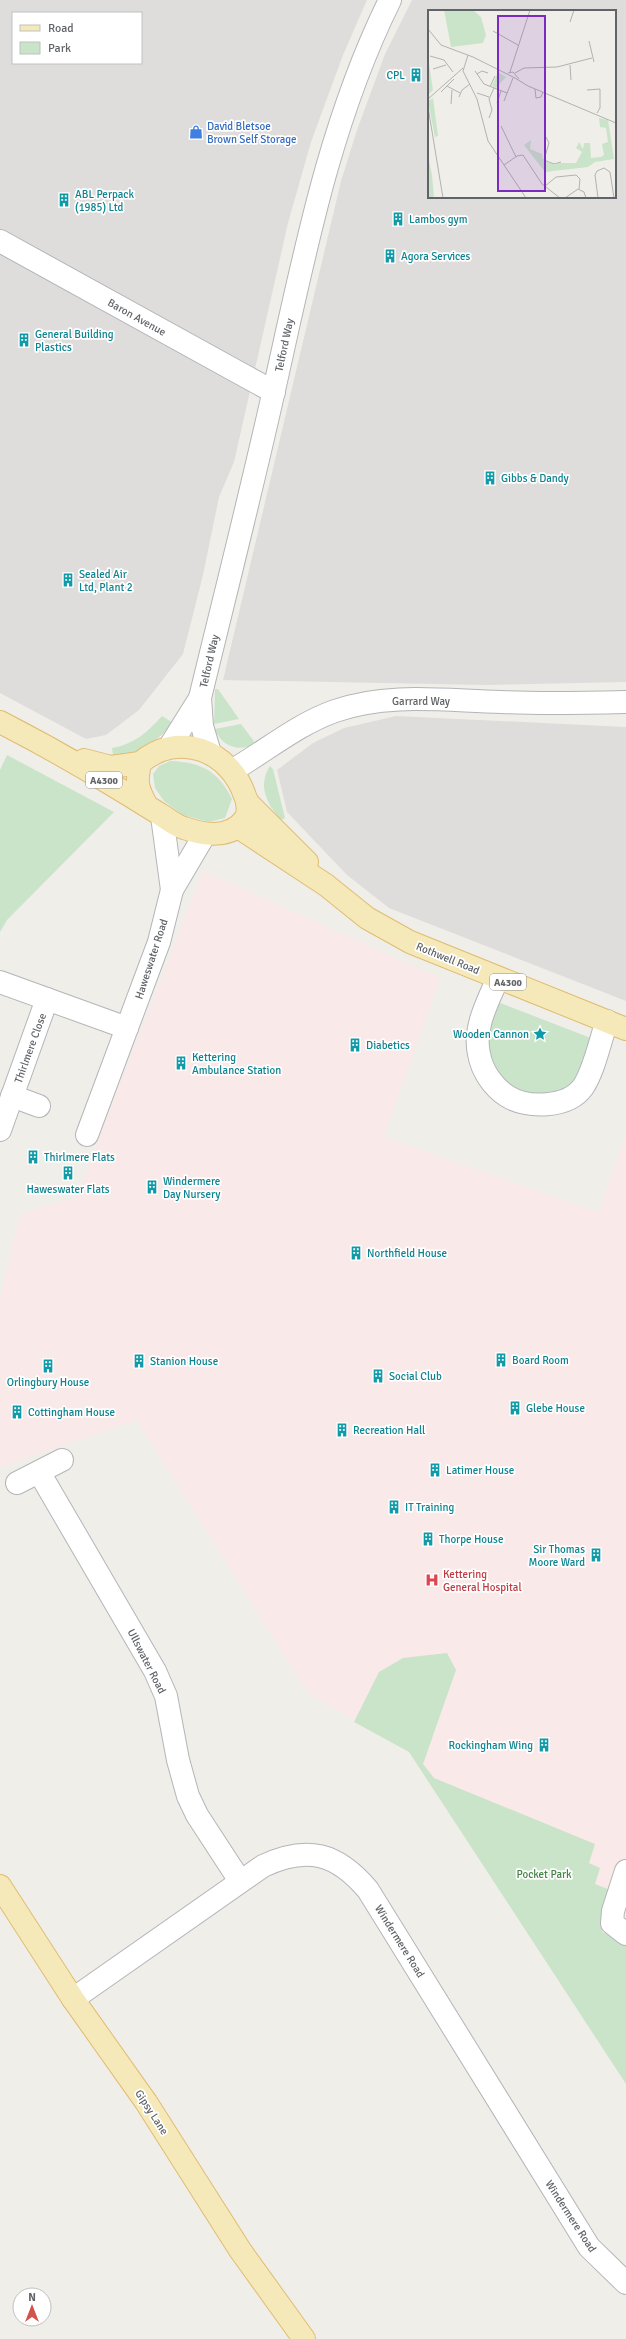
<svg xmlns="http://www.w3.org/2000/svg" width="626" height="2339" font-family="Signika,sans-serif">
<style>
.industrial{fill:#dfdddb;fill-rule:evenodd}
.medical{fill:#f9e9e9}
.green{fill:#cae4c9}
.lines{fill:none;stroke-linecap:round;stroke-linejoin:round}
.minor-casing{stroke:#b4b5b9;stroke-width:24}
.major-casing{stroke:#e0bc72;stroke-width:24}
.minor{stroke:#fff;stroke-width:22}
.major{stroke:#f5e9b9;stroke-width:22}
.labels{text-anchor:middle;stroke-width:3.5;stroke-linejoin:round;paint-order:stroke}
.shield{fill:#fff;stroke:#909295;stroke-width:1}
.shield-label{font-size:10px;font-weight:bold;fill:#606367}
.culture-label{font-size:11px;fill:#0d838f;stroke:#fff;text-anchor:start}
.shop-label{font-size:11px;fill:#366cbe;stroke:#fff;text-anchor:start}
.street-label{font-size:11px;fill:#606367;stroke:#fff}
.health-label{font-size:11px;fill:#be3a42;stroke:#fff;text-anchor:start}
.park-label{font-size:11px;fill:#428343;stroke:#fff}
.inset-road{fill:none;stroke:#b2b2b1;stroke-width:1}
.view{fill:#7b2cbf;fill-opacity:0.15;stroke:#7b2cbf;stroke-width:2}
.inset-edge{fill:none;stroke:#606367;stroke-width:2}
</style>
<rect width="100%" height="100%" fill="#f0eee9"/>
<g class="industrial">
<path d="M0,0H367L343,55L311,142L288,223L234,462L219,497L203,575L183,654L139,710L106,735L86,739L0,693ZM13,13H141V63H13Z"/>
<path d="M412,0H626V682L486,685L223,680L341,181L357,130L385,54ZM429,11H615V197H429Z"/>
<path d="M396,716L626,727V1001L389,908L347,875L287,812L277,770L313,743L344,728Z"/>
</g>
<path class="medical" d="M203,871L440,978L384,1137L598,1212L626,1135V2084L409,1752L308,1693L137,1420L0,1467V1298L20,1214L76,1197Z"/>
<g class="green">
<path d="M215,689H218L239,719L214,724Z"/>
<path d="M162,716L173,723C157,742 138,755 113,756L112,748C134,744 147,733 162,716Z"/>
<path d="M241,724L256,744C238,752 222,747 215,729Z"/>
<path d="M7,755L114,812L7,920L0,932V770Z"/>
<path d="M170,761C201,762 218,771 232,799L225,818L209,822L183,815L164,801L155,788L153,774L159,766Z"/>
<path d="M270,766L273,769L285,818L281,820C267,804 257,786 270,766Z"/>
<path d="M495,1001L596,1040L580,1078L556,1096L515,1094L485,1057Z"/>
<path d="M447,1653L456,1670L423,1764L434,1778L595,1844L589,1863L600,1868L595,1884L615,1892L602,1932L626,1941V2084L409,1752L354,1722L379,1672L403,1658Z"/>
</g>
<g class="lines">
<g class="minor-casing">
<g id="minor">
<path d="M0,241L274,392"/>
<path d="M170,746L200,698"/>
<path d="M210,753L202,726L200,698C225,595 251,493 274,390C304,257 329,123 390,0"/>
<path d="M233,770C267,750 298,724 335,711C388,692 447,701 501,702C543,704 584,703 626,702"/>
<path d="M162,816L172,890"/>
<path d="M498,978C488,1001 473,1028 479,1054C482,1071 493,1087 507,1096C527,1109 568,1108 583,1087C594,1071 600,1041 607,1021"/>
<path d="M0,982L127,1028"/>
<path d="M12,1096L39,1106"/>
<path d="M0,1130L47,999"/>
<path d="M87,1135L159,942L172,890L205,834"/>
<path d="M39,1472L155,1671L166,1696L178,1760L188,1796L197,1815L240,1881"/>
<path d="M17,1483L62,1460"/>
<path d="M626,1871L613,1911L612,1923L626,1934"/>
<path d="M73,1999L263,1866C307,1845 337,1853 368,1890L589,2247L626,2283"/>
</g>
</g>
<g class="major-casing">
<g id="major">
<path d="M0,722C41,743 80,765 119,789C134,798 148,807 163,816C169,820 176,826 184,828C204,835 231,839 245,819C249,813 248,802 245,796C230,750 178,730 140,763C136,783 137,788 147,806"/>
<path d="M84,760L111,767L140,763"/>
<path d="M247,802L307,862"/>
<path d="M238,827L326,885L367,918L410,942L626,1029"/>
<path d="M0,1886L73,1999L146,2102L240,2250L304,2339"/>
</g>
</g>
<use href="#minor" class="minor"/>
<use href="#major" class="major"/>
</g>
<defs>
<g id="building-bare" transform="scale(1.08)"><path d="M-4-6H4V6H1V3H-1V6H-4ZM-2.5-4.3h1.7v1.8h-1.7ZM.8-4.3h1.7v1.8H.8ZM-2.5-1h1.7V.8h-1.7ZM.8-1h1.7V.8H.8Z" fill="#0f9aa8" stroke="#fff" stroke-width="2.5" paint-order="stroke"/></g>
<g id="shop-bare" transform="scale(1.08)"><path d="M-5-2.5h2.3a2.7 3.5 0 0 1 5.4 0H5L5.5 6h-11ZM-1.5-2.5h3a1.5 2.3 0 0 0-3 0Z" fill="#3f7fe0" stroke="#fff" stroke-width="2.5" paint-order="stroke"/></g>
<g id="sight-bare" transform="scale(1.08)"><path d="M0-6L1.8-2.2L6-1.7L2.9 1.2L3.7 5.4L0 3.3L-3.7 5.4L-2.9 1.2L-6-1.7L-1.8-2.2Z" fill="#0f9aa8" stroke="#fff" stroke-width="2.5" paint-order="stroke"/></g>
<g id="hospital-bare" transform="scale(1.08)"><path d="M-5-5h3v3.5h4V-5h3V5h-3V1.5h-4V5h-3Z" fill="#e0444e" stroke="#fff" stroke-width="2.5" paint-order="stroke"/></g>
</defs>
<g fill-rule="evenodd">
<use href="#building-bare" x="416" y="75"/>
<use href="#shop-bare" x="196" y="132"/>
<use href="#building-bare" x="64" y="200"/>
<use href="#building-bare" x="398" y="219"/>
<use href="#building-bare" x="390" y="256"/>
<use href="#building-bare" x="24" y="340"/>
<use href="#building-bare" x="490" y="478"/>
<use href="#building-bare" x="68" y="580"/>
<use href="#sight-bare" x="540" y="1034"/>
<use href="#building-bare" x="355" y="1045"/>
<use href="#building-bare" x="181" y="1063"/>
<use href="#building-bare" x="33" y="1157"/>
<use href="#building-bare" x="68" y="1173"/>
<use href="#building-bare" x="152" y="1187"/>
<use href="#building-bare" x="356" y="1253"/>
<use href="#building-bare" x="501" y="1360"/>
<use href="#building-bare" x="139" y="1361"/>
<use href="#building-bare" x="48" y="1366"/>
<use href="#building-bare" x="378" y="1376"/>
<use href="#building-bare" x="515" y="1408"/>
<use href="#building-bare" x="17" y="1412"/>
<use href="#building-bare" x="342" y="1430"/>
<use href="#building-bare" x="435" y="1470"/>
<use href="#building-bare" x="394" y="1507"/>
<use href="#building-bare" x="428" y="1539"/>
<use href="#building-bare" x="596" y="1555"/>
<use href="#hospital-bare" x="432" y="1580"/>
<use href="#building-bare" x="544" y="1745"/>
</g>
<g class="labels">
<g class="shield">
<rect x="86" y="772" width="36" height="16" rx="3"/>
<rect x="490" y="974" width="36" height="16" rx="3"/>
</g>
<g class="shield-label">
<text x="104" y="784">A4300</text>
<text x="508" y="986">A4300</text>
</g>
<g class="culture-label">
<text x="405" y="79" text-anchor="end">CPL</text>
<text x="75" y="198">ABL Perpack<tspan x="75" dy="13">(1985) Ltd</tspan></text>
<text x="409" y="223">Lambos gym</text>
<text x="401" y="260">Agora Services</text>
<text x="35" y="338">General Building<tspan x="35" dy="13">Plastics</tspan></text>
<text x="501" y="482">Gibbs &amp; Dandy</text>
<text x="79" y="578">Sealed Air<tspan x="79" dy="13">Ltd, Plant 2</tspan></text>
<text x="529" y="1038" text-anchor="end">Wooden Cannon</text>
<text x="366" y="1049">Diabetics</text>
<text x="192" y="1061">Kettering<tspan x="192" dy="13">Ambulance Station</tspan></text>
<text x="44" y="1161">Thirlmere Flats</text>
<text x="163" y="1185">Windermere<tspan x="163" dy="13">Day Nursery</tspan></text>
<text x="68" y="1193" text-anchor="middle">Haweswater Flats</text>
<text x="367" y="1257">Northfield House</text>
<text x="512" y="1364">Board Room</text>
<text x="150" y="1365">Stanion House</text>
<text x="389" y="1380">Social Club</text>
<text x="48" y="1386" text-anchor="middle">Orlingbury House</text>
<text x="526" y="1412">Glebe House</text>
<text x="28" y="1416">Cottingham House</text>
<text x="353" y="1434">Recreation Hall</text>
<text x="446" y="1474">Latimer House</text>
<text x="405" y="1511">IT Training</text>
<text x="439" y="1543">Thorpe House</text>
<text x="585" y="1553" text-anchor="end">Sir Thomas<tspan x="585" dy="13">Moore Ward</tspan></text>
<text x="533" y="1749" text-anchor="end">Rockingham Wing</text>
</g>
<g class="shop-label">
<text x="207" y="130">David Bletsoe<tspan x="207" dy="13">Brown Self Storage</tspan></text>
</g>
<g class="street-label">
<text transform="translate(137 317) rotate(29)" y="4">Baron Avenue</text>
<text transform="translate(284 345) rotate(-78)" y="4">Telford Way</text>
<text transform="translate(209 661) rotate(-77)" y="4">Telford Way</text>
<text x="421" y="705">Garrard Way</text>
<text transform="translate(448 958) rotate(22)" y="4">Rothwell Road</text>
<text transform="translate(151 959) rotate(-72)" y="4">Haweswater Road</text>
<text transform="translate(30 1048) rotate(-70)" y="4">Thirlmere Close</text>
<text transform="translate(147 1661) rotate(63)" y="4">Ullswater Road</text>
<text transform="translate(400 1941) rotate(58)" y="4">Windermere Road</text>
<text transform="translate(152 2112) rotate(57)" y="4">Gipsy Lane</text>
<text transform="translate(571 2216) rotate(57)" y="4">Windermere Road</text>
</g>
<g class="health-label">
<text x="443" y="1578">Kettering<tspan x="443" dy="13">General Hospital</tspan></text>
</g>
<g class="park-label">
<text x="544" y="1878">Pocket Park</text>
</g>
</g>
<g transform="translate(428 10)">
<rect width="188" height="188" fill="#f0eee9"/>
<path d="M16,0H45L53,7L58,25L55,33L23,37ZM0,47L5,80L1,84L0,80ZM70,62L78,67L68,78L64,76ZM5,88L10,126L7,127L0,91ZM171,108L180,110L186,149L167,152L160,157L117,162L96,135L103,130L102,139L114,144L115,150L127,155L131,153H148L154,142L148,138L151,132L155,139L156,133H162L163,148L173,147L176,145L174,134L180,132L178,118L172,117ZM0,145L4,165L6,188H0Z" fill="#cae4c9"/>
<path class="inset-road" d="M142,12L146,0M0,19L13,35L45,47L87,68M65,21L90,35M161,31L166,52M40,45L35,61L49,89L60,131L98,188M2,46L16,50L25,62M142,55L143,70M5,59L18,55M47,61L56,74L79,83M82,62L102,0M80,63L85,62L91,69M87,63L96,58L129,57L164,48M49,64L54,61L60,63M87,68L100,76L188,113M19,76L32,83M62,77L67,66M107,79L108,88L113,87L115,82M159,80L172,79V98L169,103M13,82L26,69M49,83L61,87M31,87L34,80L42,74M0,89L35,58M76,91L85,68M69,93L73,81M23,94L24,80M0,97L15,188M61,108L64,100L61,89L66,78M73,116L88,147M118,127L121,133L116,150L126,154L133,152M76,155L89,146L95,145L114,174L132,188M116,177L128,167L148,165L152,169L151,179M137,188L150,179L156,182L158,188M170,188L167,165L169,161L176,158L182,162L186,188"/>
<path class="view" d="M70,6H117V181H70Z"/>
<rect width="188" height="188" class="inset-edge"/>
</g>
<rect x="12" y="12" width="130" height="52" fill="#ffffff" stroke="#bfc1c2"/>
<rect x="20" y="25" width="20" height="6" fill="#f5e9b9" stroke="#bfc1c2"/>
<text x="48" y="32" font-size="12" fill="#606367">Road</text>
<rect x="20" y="42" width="20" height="12" fill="#cae4c9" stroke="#bfc1c2"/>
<text x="48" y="52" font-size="12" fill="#606367">Park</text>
<g transform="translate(32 2307)"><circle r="19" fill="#ffffff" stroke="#bfc1c2"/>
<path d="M0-3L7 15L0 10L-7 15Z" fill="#d4504b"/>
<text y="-6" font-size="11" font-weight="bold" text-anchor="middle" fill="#606367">N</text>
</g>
</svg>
